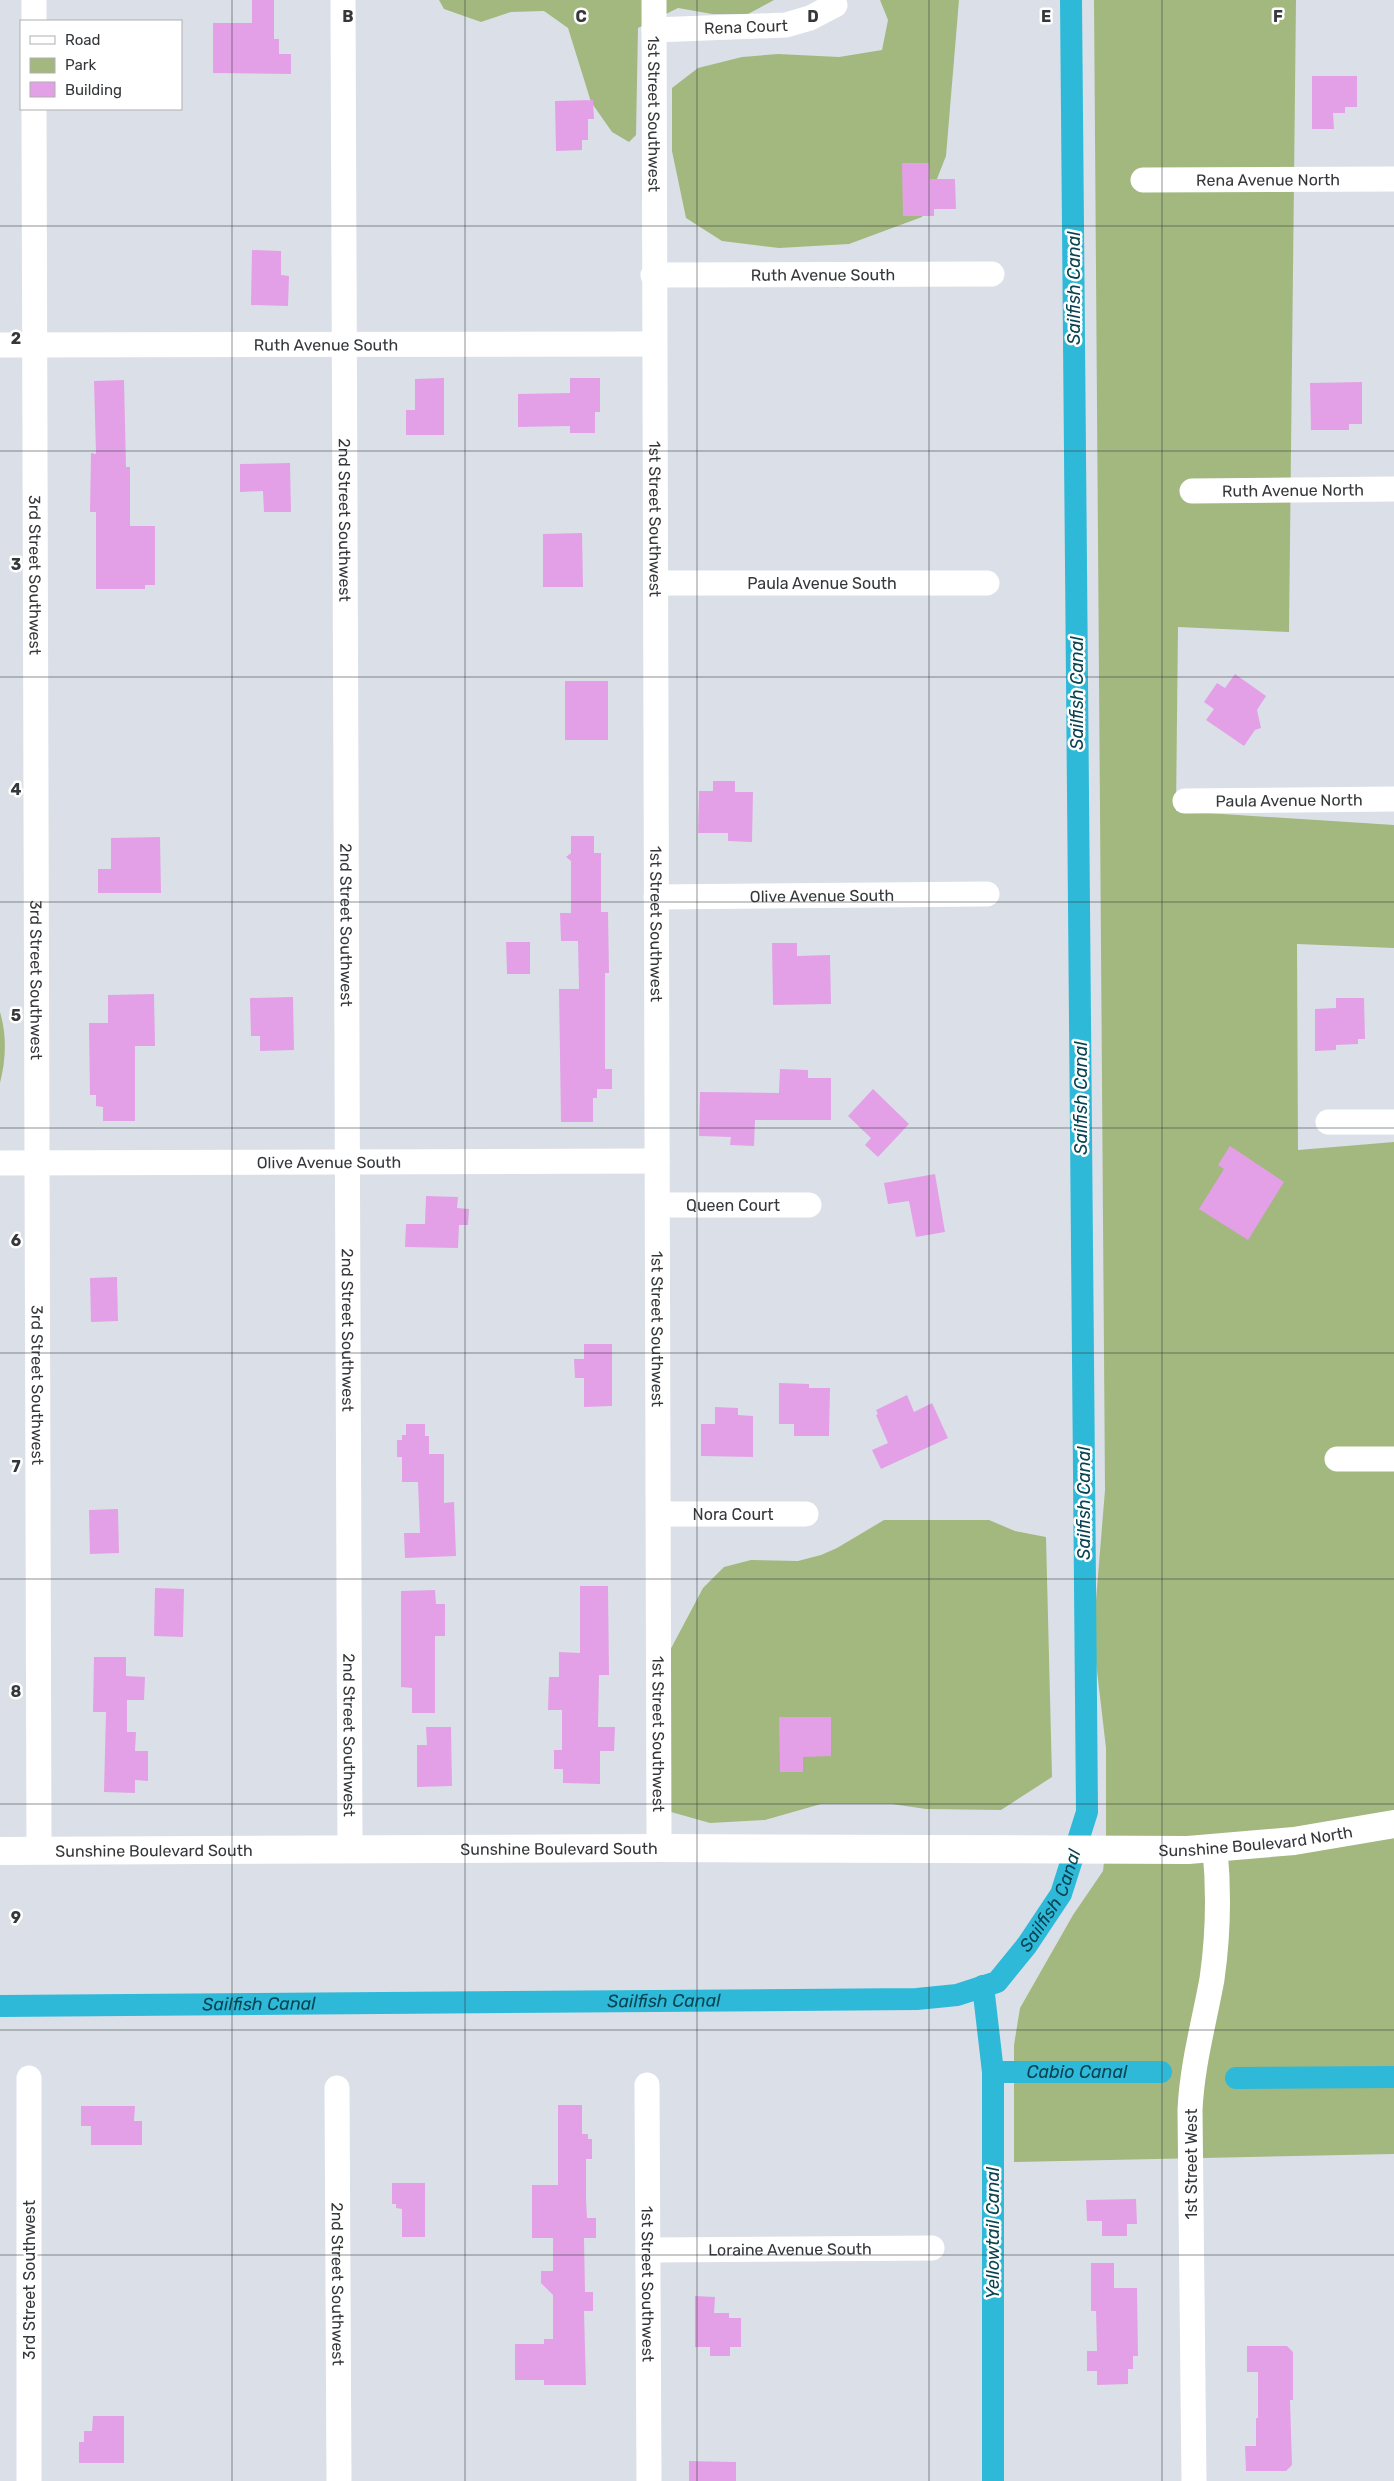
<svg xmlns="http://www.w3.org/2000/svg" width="1394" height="2481" font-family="Rubik,sans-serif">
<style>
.green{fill:#a3b87f}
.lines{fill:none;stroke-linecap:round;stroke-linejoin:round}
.canal{stroke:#2eb9d9;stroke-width:22}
.building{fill:#e3a0e6}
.minor{stroke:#fff;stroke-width:25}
.tertiary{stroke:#fff;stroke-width:28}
.grid{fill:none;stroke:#35373a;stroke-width:1;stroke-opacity:0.55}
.labels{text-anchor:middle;stroke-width:5;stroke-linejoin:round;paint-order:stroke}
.street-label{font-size:16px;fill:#35373a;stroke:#fff}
.water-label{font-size:18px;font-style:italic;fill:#094452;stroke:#fff}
.grid-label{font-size:16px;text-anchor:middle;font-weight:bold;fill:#35373a;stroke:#fff;stroke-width:5;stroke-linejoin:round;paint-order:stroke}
</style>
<rect width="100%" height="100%" fill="#dbe0e8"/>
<g class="green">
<path d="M439,0H774L748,14H712L678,8L638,28L636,135L629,142L612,132L591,102L568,28L544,11L511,12L481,22L444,9Z"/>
<path d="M880,0H959L946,156L922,217L849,244L779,248L722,241L686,218L672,151V88L698,68L742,57L778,54L839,57L882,50L888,20Z"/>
<path d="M1094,0H1296L1289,632L1178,627L1176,811L1394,825V948L1297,944L1298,1150L1394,1142V1813L1368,1819L1214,1838L1106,1840V1748L1093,1637L1105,1490Z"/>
<path d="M0,1012C7,1035 6,1060 0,1083Z"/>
<path d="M884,1520H989L1015,1531L1046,1537L1052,1777L1001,1810L926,1809L892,1804H821L765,1820L710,1823L657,1808L658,1673L703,1588L724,1567L751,1560L798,1561L821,1555L837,1548Z"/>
<path d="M1394,1835V2154L1014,2162V2045L1020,2008L1073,1915L1103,1871L1104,1862Z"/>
</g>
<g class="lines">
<g class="canal">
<path d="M983,1986L993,2072V2481"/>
<path id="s1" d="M0,2006L917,1999L957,1995L997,1982L1027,1945L1061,1894L1087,1812L1071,0"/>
<path id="s2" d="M993,2072H1161"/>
<path d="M1236,2078L1394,2077"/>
</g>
</g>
<g class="building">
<path d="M252,0H274V39H279V54H291V74L213,73V23H252Z"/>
<path d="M1312,76H1357V107H1345V113H1333L1334,129H1312Z"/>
<path d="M593,100L594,119H588V140H582V150L556,151L555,101Z"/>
<path d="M902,163H929L930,179H955L956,209H934V216H903Z"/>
<path d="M252,250L281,251V275L289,276L288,306L251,305Z"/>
<path d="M444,378V435H406V410H415V379Z"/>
<path d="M570,378H600V412H595V433H570V426L518,427V394L570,393Z"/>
<path d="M124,380L126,467H130V526H155V585H145V589H96V512H90L91,453L96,454L94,381Z"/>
<path d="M1362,382V424H1349V430H1311L1310,383Z"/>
<path d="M290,463L291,512H264L263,491L240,492V464Z"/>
<path d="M582,533L583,587H543V534Z"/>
<path d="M1235,674L1266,696L1257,710L1261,728L1255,730L1244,746L1206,720L1214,709L1204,702L1217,683L1225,688Z"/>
<rect x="565" y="681" width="43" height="59"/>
<path d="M713,781H735V792H753L752,842L728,841V833H698L699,791H713Z"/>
<path d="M571,836H594V853H601V912H608L609,973H605V1069H612V1089H597V1098H593V1122H561L559,989H579L578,941H561L560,913H571V861L566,857L571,853Z"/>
<path d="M160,837L161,893H98V869H111V838Z"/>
<path d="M506,942H530V974H507Z"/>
<path d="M772,943H797V956L830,955L831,1004L773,1005Z"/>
<path d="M154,994L155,1046H135V1121H103V1107L96,1106V1095H90L89,1023H108V995Z"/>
<path d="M293,997L294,1050L260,1051V1036H251L250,998Z"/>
<path d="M1336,998H1364L1365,1039H1358V1044L1336,1045V1050L1315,1051V1009L1336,1008Z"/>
<path d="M780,1069L808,1070V1078H831V1120H755L754,1146L730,1145L731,1137L699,1136L700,1092L779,1093Z"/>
<path d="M873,1089L909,1124L878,1157L865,1145L871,1138L848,1116Z"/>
<path d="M1230,1146L1284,1182L1248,1240L1199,1209L1224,1169L1218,1165Z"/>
<path d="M935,1174L945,1232L916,1237L909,1201L888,1204L884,1183Z"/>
<path d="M426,1196L458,1197L457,1208L469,1209L468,1225H459L458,1248L405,1247L406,1224H425Z"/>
<path d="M117,1277L118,1321L91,1322L90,1278Z"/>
<path d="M584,1344H612V1406L584,1407V1378H575L574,1359H584Z"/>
<path d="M779,1383L809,1384V1388H830L829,1436H794V1424H779Z"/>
<path d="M907,1395L914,1412L932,1403L948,1438L881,1469L872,1450L888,1443L876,1415L878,1414L876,1410Z"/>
<path d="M715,1407L738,1408V1415L753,1416V1457L701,1456V1424H715Z"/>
<path d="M406,1424H425V1436H429V1454H444V1503L454,1502L456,1556L405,1558L404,1533H420L418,1482H402V1457H397V1440H402V1435H406Z"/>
<path d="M118,1509L119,1553L90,1554L89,1510Z"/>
<path d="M580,1586H608L609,1675H599L598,1727H615L614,1751H600V1784L563,1783V1769H554V1750H562V1710H548L549,1677H559V1652L580,1653Z"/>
<path d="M155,1588L184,1589L183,1637L154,1636Z"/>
<path d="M435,1590L436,1604H445V1636H435V1713H412V1688L401,1687V1591Z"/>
<path d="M94,1657H126V1676L145,1677L144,1700H127V1732H136L135,1751H148V1781L135,1780V1793L104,1792L106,1712H93Z"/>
<path d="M779,1717H831V1756L803,1757V1772H780Z"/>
<path d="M426,1727H451L452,1786L417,1787V1745H427Z"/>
<path d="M558,2105H582V2134H588V2139H592V2159H586V2199L587,2218H596V2238H584L585,2292H593V2311H584L586,2385H544V2380H515V2344H544V2339H553V2295L541,2283V2271H553V2238H532V2185H558Z"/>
<path d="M81,2106H135L134,2121H142V2145H91V2126H81Z"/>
<path d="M392,2183H425V2237H402V2209L396,2208V2204H392Z"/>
<path d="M1136,2199L1137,2224H1127V2236H1102V2221H1087L1086,2200Z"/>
<path d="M1091,2263H1114V2288H1137L1138,2356H1133V2369H1128V2384L1097,2385V2371H1087V2351H1097L1096,2311H1091Z"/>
<path d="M695,2296L715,2297L714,2313H729V2318H741V2347H730V2356H710V2347H695Z"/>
<path d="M1247,2346H1287L1293,2352V2400H1290L1292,2465L1286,2471H1246L1245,2446H1256V2418H1258V2372H1247Z"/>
<path d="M93,2416H124V2463H79V2442H84V2431H92Z"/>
<path d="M689,2461L736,2462V2481H689Z"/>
</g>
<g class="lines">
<g class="minor">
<path d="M34,0V21"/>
<path id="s3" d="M343,0L350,1850"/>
<path id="s4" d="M654,0L659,1848"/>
<path id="s5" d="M654,30L786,25L810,18L835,5"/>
<path id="s6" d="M34,109L39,1851"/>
<path id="s7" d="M1143,180L1394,179"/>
<path id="s8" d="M653,275L992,274"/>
<path id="s9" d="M0,345L653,344"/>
<path id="s10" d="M1192,491L1394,489"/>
<path id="s11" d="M657,583H987"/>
<path id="s12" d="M1185,801L1394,799"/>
<path id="s13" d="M656,897L987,894"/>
<path d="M1328,1122H1394"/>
<path id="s14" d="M0,1163L657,1161"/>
<path id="s15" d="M658,1205H809"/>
<path d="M1337,1459H1394"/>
<path id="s16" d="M659,1514H806"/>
<path d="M29,2078V2481"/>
<path id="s17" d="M647,2085L649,2481"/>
<path id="s18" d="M337,2088L339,2481"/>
<path id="s19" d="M648,2250L932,2248"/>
<path d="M1194,2481L1190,2110C1192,2065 1204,2023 1212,1979C1218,1937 1219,1891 1215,1849"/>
</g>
<path class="tertiary" id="s20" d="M0,1851L659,1848L1188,1850L1294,1841L1394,1824"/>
</g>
<path class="grid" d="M232,0V2481M465,0V2481M697,0V2481M929,0V2481M1162,0V2481M0,226H1394M0,451H1394M0,677H1394M0,902H1394M0,1128H1394M0,1353H1394M0,1579H1394M0,1804H1394M0,2030H1394M0,2255H1394"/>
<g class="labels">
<g class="street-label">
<text dy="6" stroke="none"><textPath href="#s5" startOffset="92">Rena Court</textPath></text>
<text dy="6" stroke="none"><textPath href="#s4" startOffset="114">1st Street Southwest</textPath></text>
<text dy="6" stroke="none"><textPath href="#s7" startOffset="125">Rena Avenue North</textPath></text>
<text dy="6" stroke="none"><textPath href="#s8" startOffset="170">Ruth Avenue South</textPath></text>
<text dy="6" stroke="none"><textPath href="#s9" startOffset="326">Ruth Avenue South</textPath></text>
<text dy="6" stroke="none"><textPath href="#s10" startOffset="101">Ruth Avenue North</textPath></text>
<text dy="6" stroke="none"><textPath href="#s4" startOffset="519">1st Street Southwest</textPath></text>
<text dy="6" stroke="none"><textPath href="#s3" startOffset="520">2nd Street Southwest</textPath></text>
<text dy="6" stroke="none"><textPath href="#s6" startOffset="466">3rd Street Southwest</textPath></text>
<text dy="6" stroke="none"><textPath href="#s11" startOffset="165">Paula Avenue South</textPath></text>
<text dy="6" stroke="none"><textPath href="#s12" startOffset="104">Paula Avenue North</textPath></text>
<text dy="6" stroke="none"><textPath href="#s13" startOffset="166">Olive Avenue South</textPath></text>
<text dy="6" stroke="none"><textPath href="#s4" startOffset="924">1st Street Southwest</textPath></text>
<text dy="6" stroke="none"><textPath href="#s3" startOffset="925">2nd Street Southwest</textPath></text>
<text dy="6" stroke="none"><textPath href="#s6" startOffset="871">3rd Street Southwest</textPath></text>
<text dy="6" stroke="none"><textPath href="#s14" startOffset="329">Olive Avenue South</textPath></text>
<text dy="6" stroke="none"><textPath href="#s15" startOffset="75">Queen Court</textPath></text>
<text dy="6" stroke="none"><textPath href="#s4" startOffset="1329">1st Street Southwest</textPath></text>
<text dy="6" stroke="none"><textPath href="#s3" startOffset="1330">2nd Street Southwest</textPath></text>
<text dy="6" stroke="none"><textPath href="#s6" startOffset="1276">3rd Street Southwest</textPath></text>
<text dy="6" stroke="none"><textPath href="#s16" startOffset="74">Nora Court</textPath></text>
<text dy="6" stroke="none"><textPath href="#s4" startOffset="1734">1st Street Southwest</textPath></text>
<text dy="6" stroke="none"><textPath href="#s3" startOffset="1735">2nd Street Southwest</textPath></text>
<text dy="6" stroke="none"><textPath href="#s20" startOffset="1256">Sunshine Boulevard North</textPath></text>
<text dy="6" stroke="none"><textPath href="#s20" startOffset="559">Sunshine Boulevard South</textPath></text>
<text dy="6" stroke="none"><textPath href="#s20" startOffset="154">Sunshine Boulevard South</textPath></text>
<text transform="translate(1191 2164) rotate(-90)" y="6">1st Street West</text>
<text dy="6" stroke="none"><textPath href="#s19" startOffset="142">Loraine Avenue South</textPath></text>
<text transform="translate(29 2280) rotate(-90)" y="6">3rd Street Southwest</text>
<text dy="6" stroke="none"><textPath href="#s17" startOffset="199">1st Street Southwest</textPath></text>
<text dy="6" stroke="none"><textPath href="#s18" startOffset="196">2nd Street Southwest</textPath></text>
</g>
<g class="water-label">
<text transform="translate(1074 288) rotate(-90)" y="6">Sailfish Canal</text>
<text transform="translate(1077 693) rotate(-90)" y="6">Sailfish Canal</text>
<text transform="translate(1081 1098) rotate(-90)" y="6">Sailfish Canal</text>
<text transform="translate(1084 1503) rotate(-90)" y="6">Sailfish Canal</text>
<text dy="6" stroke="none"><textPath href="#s1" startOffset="1098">Sailfish Canal</textPath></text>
<text dy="6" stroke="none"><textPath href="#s1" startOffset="664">Sailfish Canal</textPath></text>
<text dy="6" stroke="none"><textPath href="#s1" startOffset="259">Sailfish Canal</textPath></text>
<text dy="6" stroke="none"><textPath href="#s2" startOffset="84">Cabio Canal</textPath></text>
<text transform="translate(993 2233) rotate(-90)" y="6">Yellowtail Canal</text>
</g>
</g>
<g class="grid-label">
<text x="348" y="22">B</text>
<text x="581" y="22">C</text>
<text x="813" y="22">D</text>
<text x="1046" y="22">E</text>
<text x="1278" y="22">F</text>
<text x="16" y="344">2</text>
<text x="16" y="570">3</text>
<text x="16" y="795">4</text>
<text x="16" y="1021">5</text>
<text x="16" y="1246">6</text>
<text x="16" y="1472">7</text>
<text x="16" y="1697">8</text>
<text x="16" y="1923">9</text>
</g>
<rect x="20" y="20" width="162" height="90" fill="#ffffff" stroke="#aeafb0"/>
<rect x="30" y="36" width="25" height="8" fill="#ffffff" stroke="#aeafb0"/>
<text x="65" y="45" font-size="15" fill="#35373a">Road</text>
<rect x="30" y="58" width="25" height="15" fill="#a3b87f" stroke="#aeafb0"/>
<text x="65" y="70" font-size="15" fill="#35373a">Park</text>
<rect x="30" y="82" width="25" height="15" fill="#e3a0e6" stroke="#aeafb0"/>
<text x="65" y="95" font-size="15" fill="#35373a">Building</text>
</svg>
